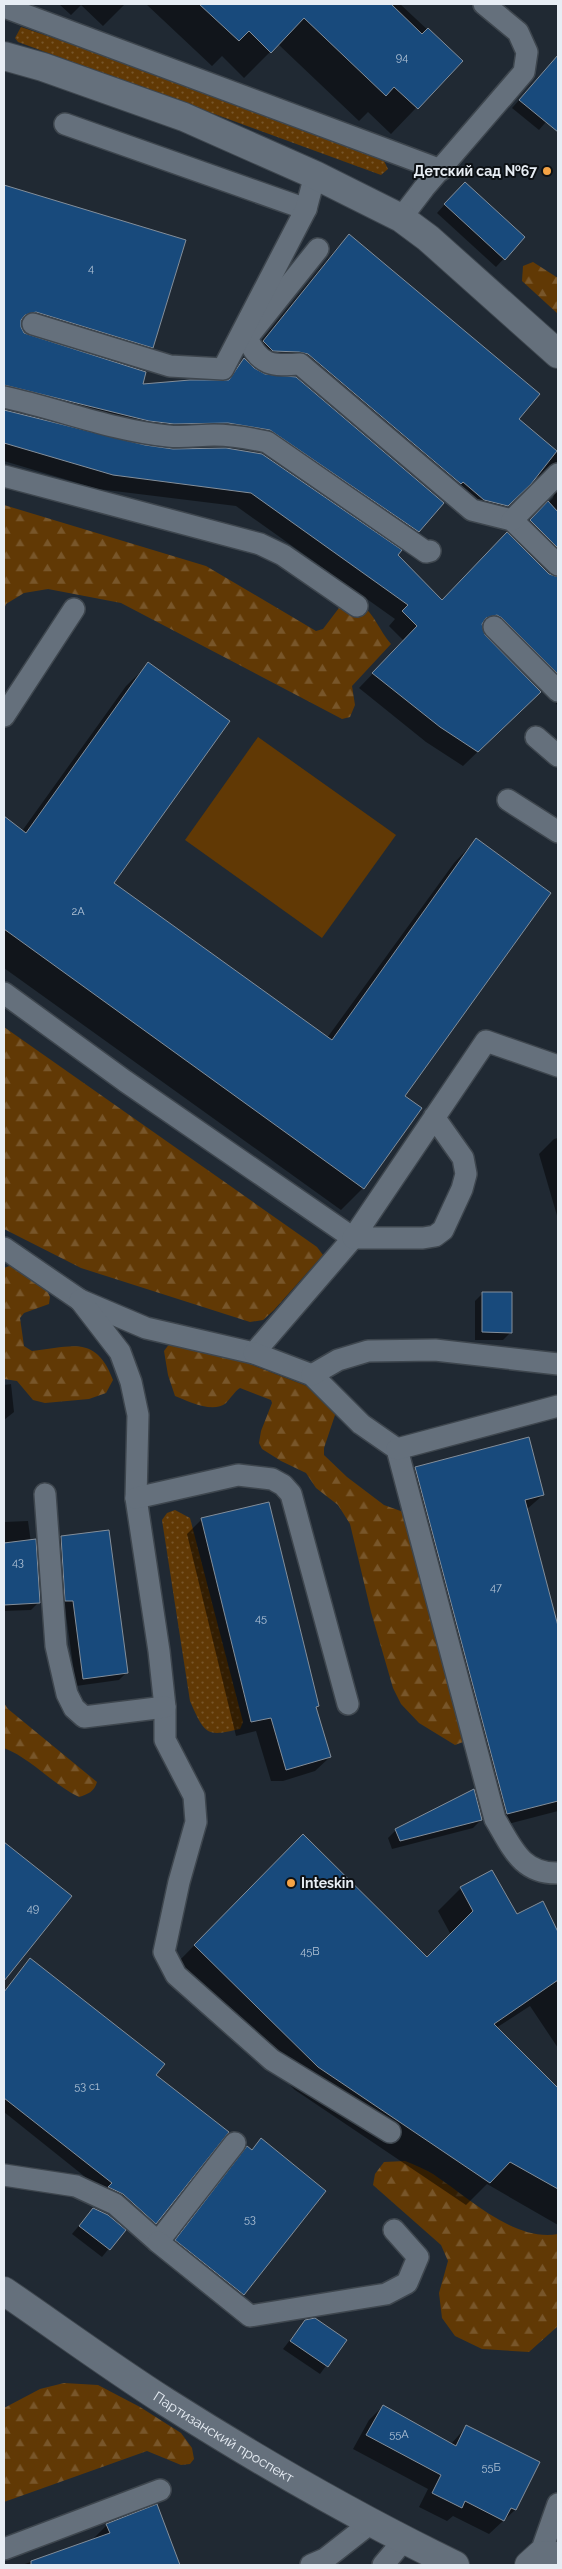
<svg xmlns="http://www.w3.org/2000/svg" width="562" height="2569" font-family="Raleway,sans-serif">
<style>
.grass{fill:url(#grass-dots)}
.forest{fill:url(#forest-firs)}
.pitch{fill:#613905}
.shadow{fill:#0007}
.building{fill:#184a7c;stroke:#838e9a}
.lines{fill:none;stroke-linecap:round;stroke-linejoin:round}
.service-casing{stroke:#3e464e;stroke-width:24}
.minor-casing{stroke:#3e464e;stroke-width:30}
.secondary-casing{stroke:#3e464e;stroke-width:30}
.service{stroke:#65707c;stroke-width:21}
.minor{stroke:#65707c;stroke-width:28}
.secondary{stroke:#65707c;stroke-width:28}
.poi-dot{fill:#f5a345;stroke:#0d1115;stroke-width:2}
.labels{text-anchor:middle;stroke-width:4;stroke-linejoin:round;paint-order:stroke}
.number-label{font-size:11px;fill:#b3c4d6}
.poi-label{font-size:14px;font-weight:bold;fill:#e7edf4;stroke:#0d1115;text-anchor:end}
.street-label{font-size:14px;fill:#e7edf4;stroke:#0d1115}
</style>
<defs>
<pattern id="grass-dots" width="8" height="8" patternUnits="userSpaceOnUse" patternTransform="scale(1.25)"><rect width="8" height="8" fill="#613905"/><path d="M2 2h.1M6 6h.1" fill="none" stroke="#78562a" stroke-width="1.8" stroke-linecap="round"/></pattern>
<pattern id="forest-firs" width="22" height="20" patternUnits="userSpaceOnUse" patternTransform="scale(1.25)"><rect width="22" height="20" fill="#613905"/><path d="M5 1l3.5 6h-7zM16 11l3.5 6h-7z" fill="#78562a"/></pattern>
</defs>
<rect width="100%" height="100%" fill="#202933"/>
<g class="grass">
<path d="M21,27L101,54L384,161L388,169L381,175L18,42L15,38Z"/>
<path d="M175,1510L190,1518L243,1722L240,1729C206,1737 205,1735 190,1701L162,1520L167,1513Z"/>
</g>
<g class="forest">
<path d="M533,262L558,278V314L522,281L523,266Z"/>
<path d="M4,505L206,566L316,631L323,629L342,604H361C375,615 379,630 391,644L352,686L355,705L350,717L342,719L121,603L48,589L24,593L6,604L4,609Z"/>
<path d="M4,1027L317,1247L323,1255L274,1310L263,1320L250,1322L81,1268L4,1229Z"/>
<path d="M12,1265L42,1280L50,1297L49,1304L24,1313L20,1318L24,1346L32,1351C71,1347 96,1334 113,1380L106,1393L89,1399L45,1403L33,1400L17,1381L4,1379V1268Z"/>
<path d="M170,1343L197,1344L320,1391L336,1412L324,1448V1455L347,1477L384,1505L409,1514L467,1738L463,1742L455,1745L419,1723L401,1704L393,1688L371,1612L350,1524L338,1505L316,1488L306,1473L281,1461L262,1449L259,1443L261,1431L272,1403L271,1400L240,1388C234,1392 231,1398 226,1403C213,1414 188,1401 175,1396L168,1375L164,1351Z"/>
<path d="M4,1703L8,1709L97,1782C94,1792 88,1794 79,1797C52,1784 32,1759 4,1748Z"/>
<path d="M405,2161C415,2165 425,2169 433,2174C468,2197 514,2242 558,2234V2326L529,2352L482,2349L455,2336L442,2318L439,2293L448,2261L441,2245L373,2185L375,2174L384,2162Z"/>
<path d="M64,2383L98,2385L140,2407L181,2433L192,2448L194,2459L190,2464L181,2465L147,2451L4,2502V2408L40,2389Z"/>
</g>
<path class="pitch" d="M258,737L396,835L322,938L185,840Z"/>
<g class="shadow">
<path d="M59,4H125L103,26L81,5L71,15Z"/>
<path d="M146,4H400L461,61L391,134L368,112L359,121L278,44L244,78L222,56L212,66Z"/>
<path d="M558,56V108L539,130L512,108Z"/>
<path d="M4,186L184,241L152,347L138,361L21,326L22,333L141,386L225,381L244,360L418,531L403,545L260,446L4,402Z"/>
<path d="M457,191L524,237L496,267L437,213Z"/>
<path d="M349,236L518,419L558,454V707L553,697L489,632L482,629L484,636L525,706L463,766L426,742L359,688L404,641L389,626L395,619L236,506L98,489L4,461V411L145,447L396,555L441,601L549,575L555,577L553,571L516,535L553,498L556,486L552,479L540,476L534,479L493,520L294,368L249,356L335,250Z"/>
<path d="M149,664L113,883L327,1038L454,863L476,840L403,1096L363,1188L341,1210L4,968V818L22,831L126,686Z"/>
<path d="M558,1138V1219L539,1154L554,1139Z"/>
<path d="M483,1293L511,1332L503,1340H475V1301Z"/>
<path d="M11,1384L14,1412L4,1420V1385Z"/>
<path d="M415,1468L543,1495L526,1510L558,1632V1811L492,1828L400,1483Z"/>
<path d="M202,1519L318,1706L315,1708L330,1757L315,1771L283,1781H271L256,1731L236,1736L187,1534Z"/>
<path d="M28,1521L39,1602L31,1610L4,1611V1522Z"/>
<path d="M61,1537L127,1672L119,1680L76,1686L65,1608L58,1609L53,1545Z"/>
<path d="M481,1820L473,1828L392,1849L388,1838L396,1830Z"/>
<path d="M303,1836L427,1959L451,1935L438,1911L461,1888L516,1915L543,1903L558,1935V2048L530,2006L496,2028L558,2090V2108L534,2134L558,2149V2225L487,2184L466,2205L295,2090L172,1968Z"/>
<path d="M4,1844L70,1896L4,1977Z"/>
<path d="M30,1959L155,2223L147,2231L104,2192L4,2112V1991Z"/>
<path d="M261,2140L324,2191L235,2302L169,2248L239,2156L247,2148L251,2151Z"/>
<path d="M93,2209L124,2230L102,2257L72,2234Z"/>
<path d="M305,2321L345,2340L320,2374L283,2349Z"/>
<path d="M383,2406L451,2444L467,2426L538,2463L515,2510L489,2534L453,2516L447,2521L419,2507L428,2489L353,2449L369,2420Z"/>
<path d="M107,2525L177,2561L172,2565H22L91,2541Z"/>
</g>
<g class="building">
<path d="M199,4H391L422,34L428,28L463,61L418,109L394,87L386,96L304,18L271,53L249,31L239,41Z"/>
<path d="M558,55V132L519,100Z"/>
<path d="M465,182L525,237L505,260L444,204Z"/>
<path d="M4,185L186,240L153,348L36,312L25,315L21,320V327L24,333L146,372L143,384L190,380H229L244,358L254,368L265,374L296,377L444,503L419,532L270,430L228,423L174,424L149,421L4,385Z"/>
<path d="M349,234L540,394L519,419L557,451L531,484L508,506L484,500L463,482L461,484L308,354L299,352L273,351L263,341Z"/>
<path d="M4,410L145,445L173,449L226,448L262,454L402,550L398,555L442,600L507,532L549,574L558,577V674L502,618L497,615L486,618L482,624L485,635L541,692L478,752L440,727L372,673L417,626L402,611L408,605L251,493L113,475L4,443Z"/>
<path d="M548,501L558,512V548L530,520Z"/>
<path d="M148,662L230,721L114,883L332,1040L476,838L551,893L405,1096L422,1108L364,1189L4,929V816L26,833Z"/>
<path d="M482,1292H512V1333L482,1332Z"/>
<path d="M529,1437L544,1495L525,1500L558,1626V1801L507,1814L415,1467Z"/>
<path d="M269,1502L319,1706L316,1707L331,1757L286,1770L271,1718L251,1722L201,1518Z"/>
<path d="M109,1530L128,1673L83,1679L73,1601H65L61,1536Z"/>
<path d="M36,1539L40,1603L4,1605V1543Z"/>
<path d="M474,1789L482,1820L400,1841L395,1829Z"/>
<path d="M303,1834L427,1957L473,1911L460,1887L492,1870L517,1914L543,1901L558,1932V1980L494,2024L558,2088V2189L510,2162L490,2183L318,2067L194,1945Z"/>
<path d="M4,1842L72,1896L4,1981Z"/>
<path d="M30,1958L165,2064L156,2075L229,2132L156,2224L123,2194L108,2187L112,2183L4,2098V1992Z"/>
<path d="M261,2138L326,2191L244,2295L175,2240L247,2146L252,2150Z"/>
<path d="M93,2208L108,2215L126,2230L110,2250L79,2226Z"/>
<path d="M315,2318L347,2340L328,2367L290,2341L305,2320Z"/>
<path d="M383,2405L456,2446L466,2425L540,2462L516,2510L511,2508L504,2521L465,2501L462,2508L432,2493L441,2475L366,2435Z"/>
<path d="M157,2504L180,2565H31V2561L110,2533L106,2524Z"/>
</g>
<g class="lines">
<g class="service-casing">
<g id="service">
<path d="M4,7L441,170"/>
<path d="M65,124L306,209"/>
<path d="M401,218L424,188L524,72L527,52L518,32L484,4"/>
<path d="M318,249L247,338C260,366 272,366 300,364L472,510L512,520L558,565"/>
<path d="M33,324L170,366L223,369L306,209L315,175"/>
<path d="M4,397C59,409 111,430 168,436C183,438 199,435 214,435C232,435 249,438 267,442L426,552L430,551"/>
<path d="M4,476L260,544L283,555L357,606"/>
<path d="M512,520L558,474"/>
<path d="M494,627L558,691"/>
<path d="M4,716L74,609"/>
<path d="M536,737L558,756"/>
<path d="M508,800L558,832"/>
<path d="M4,993L125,1081L353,1238L254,1353L146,1328L80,1300L4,1248"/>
<path d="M434,1117L463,1158L466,1174L462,1189L443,1230L435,1236L423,1238H353L486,1041L558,1066"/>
<path d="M80,1300L120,1352L131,1382L138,1415L136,1498L159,1651L165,1707V1740L194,1796L196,1822L179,1882L164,1952L176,1975L272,2060L390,2132"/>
<path d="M254,1353L312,1375L361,1424L397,1449L495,1819C512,1847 521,1874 558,1873"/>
<path d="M312,1375L338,1360L368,1351L435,1350L558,1364"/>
<path d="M397,1449L558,1406"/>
<path d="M45,1494L56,1646L67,1694L74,1708L84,1717L165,1707"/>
<path d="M136,1498L238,1475L272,1479L283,1485L291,1494L348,1704"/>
<path d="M4,2175L76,2186L115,2204L158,2242L235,2143"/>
<path d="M158,2242L250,2316L386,2294L407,2283L418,2257L394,2230"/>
<path d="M4,2549L160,2490"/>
<path d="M540,2555L558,2504"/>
<path d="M311,2565L325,2559L372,2522"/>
<path d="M383,2565L404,2540"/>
</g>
</g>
<g class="minor-casing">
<g id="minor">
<path d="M4,56L43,67L184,117L315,175L401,218L428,238L558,354"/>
<path d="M529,2565L540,2555L558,2556"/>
</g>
</g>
<g class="secondary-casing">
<g id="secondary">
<path id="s1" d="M4,2291C58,2328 111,2367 166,2402C259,2461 356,2517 455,2565"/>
</g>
</g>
<use href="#service" class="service"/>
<use href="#minor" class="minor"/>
<use href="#secondary" class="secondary"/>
</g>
<g class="poi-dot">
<circle cx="547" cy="171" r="5"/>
<circle cx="291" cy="1883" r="5"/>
</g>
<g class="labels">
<g class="number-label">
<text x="402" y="61">94</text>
<text x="91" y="272">4</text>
<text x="78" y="915">2А</text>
<text x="18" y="1566">43</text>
<text x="496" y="1591">47</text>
<text x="261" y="1622">45</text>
<text x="33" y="1912">49</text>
<text x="310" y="1955">45В</text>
<text x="87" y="2090">53 с1</text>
<text x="250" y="2223">53</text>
<text x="399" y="2438">55А</text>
<text x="491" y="2471">55Б</text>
</g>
<g class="poi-label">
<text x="537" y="176">Детский сад №67</text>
<text x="301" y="1888" text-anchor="start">Inteskin</text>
</g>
<g class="street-label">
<text dy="5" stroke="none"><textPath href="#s1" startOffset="264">Партизанский проспект</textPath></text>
</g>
</g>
<rect width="562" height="2569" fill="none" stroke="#e7edf4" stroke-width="10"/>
</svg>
